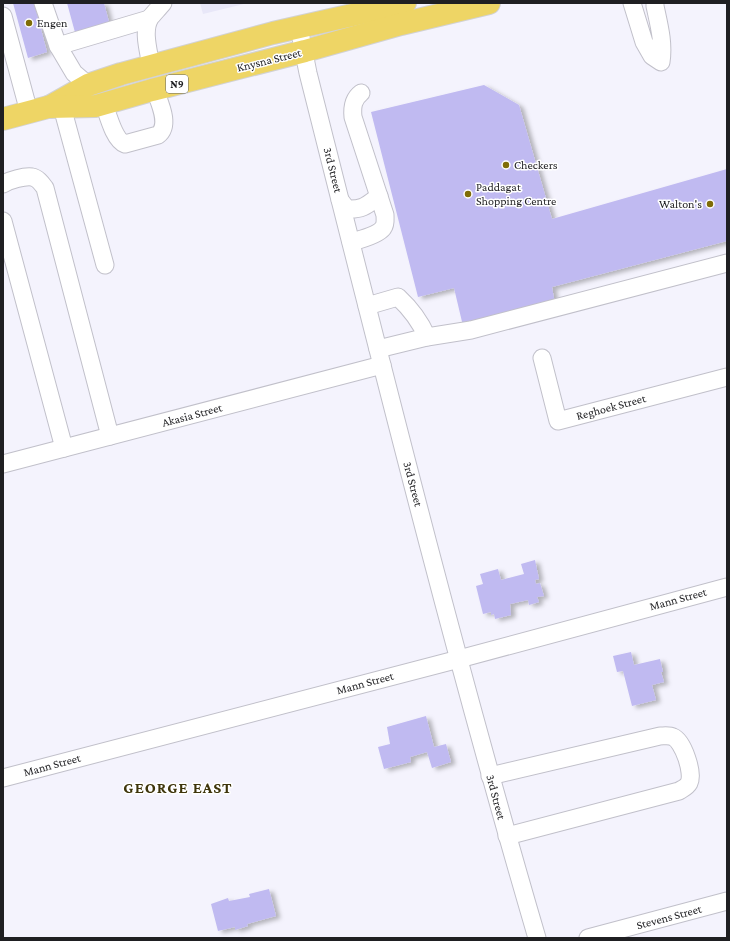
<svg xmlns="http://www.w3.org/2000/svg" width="730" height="941" font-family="'Crimson Pro',serif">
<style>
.built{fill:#e8e7f8}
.building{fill:#c0baf1;filter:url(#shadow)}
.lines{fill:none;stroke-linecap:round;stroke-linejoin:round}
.minor-casing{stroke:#c1c0ca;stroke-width:19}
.highway-casing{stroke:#d2d2d3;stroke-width:24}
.minor{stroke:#fff;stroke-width:17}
.highway{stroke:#eed565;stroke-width:22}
.poi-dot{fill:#7f6c07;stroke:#fff;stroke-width:1.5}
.labels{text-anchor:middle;stroke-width:3;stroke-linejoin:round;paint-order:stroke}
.shield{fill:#fff;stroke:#626264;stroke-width:1}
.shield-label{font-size:11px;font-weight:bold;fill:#1f1f22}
.poi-label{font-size:12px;fill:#1f1f22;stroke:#fff;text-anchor:start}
.street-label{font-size:12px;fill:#1f1f22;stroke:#fff}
.district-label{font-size:16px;font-weight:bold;letter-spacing:1px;fill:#3e350b;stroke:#fff}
</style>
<defs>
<filter id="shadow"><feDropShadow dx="4.5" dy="2.5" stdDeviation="2" flood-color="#0004"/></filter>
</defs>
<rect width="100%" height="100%" fill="#f4f3fd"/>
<path class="built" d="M200,3H248L203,14Z"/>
<g class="building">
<path d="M13,3H34L47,52L28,58Z"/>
<path d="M67,3H104L110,26L76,36Z"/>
<path d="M484,85L519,105L552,219L727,169V241L552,287L555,304L463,326L454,288L418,297L371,112Z"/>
<path d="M535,560L539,579L535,580L536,584L540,583L544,596L537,597L539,602L529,605L528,600L510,604L511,615L495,619L494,614L491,615V612L483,614L476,586L483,584L480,574L498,569L501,580L524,574L521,564Z"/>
<path d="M631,652L634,665L660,659L663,672H661L664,682L652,685L656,700L632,706L623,671L617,672L613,656Z"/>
<path d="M426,716L434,747L446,744L451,762L432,768L427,752L410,757L411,762L384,769L378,747L390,744L387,727Z"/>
<path d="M269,889L276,916L247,924L248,926L235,930V927L218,931L211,904L228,898L229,901L250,897L249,894Z"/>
</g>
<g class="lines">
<g class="minor-casing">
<g id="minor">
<path d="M43,3L58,46L74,73L88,85"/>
<path d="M632,3L644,42L652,56L661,62C664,43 659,25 655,6V3"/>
<path d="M3,16L29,112"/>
<path d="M299,28L308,73C381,362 453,652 537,938"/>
<path d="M58,46L149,19"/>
<path d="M151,66C149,52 142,31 150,18C154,13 159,8 163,3"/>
<path d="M104,104C108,115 114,140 125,144L158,135C171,125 159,102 155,90"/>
<path d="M62,107L105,265"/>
<path d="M3,184C10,180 24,176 32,177C38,178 42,184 45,188L110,436"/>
<path d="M340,200L347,209C363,210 367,205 379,196"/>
<path d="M3,221L64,448"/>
<path d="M351,242C359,240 378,235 383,228C386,224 385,219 385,215L353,117C352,107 353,99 361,93"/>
<path d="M367,306L398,297C411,309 420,321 427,337"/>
<path d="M378,349L427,337L471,330L727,263"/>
<path d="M542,358L558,421L727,377"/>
<path d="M3,464L382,365"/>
<path d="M490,776L660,736C664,736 669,735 673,737C683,741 694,773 689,783C687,787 682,789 679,791L507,836"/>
<path d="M3,778L459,659L727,587"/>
<path d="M588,938L727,901"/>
</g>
</g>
<g class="highway-casing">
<g id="highway">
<path d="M49,107L88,85L121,74L273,33L405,3"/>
<path d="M3,119L48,107L96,106L152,90L305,51L401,24L489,3"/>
</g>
</g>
<use href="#minor" class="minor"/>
<use href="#highway" class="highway"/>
</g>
<g class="poi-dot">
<circle cx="29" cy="23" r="4"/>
<circle cx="506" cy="165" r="4"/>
<circle cx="468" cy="194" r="4"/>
<circle cx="710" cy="204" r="4"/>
</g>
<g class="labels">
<rect class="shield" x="166" y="75" width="22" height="18" rx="3"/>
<g class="shield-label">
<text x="177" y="88">N9</text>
</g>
<g class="poi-label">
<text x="37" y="27">Engen</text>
<text x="514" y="169">Checkers</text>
<text x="476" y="191">Paddagat<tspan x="476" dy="14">Shopping Centre</tspan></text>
<text x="702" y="208" text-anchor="end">Walton's</text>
</g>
<g class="street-label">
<text transform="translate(269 60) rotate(-14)" y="4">Knysna Street</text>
<text transform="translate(333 170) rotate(76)" y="4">3rd Street</text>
<text transform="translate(611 407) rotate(-15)" y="4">Reghoek Street</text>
<text transform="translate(192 415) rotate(-15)" y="4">Akasia Street</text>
<text transform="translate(413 484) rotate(75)" y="4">3rd Street</text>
<text transform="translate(678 599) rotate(-15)" y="4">Mann Street</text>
<text transform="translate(365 683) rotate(-15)" y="4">Mann Street</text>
<text transform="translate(52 765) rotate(-15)" y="4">Mann Street</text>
<text transform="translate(496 797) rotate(75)" y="4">3rd Street</text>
<text transform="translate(669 917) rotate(-15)" y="4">Stevens Street</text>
</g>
<g class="district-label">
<text x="178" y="793">GEORGE EAST</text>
</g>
</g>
<rect width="730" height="941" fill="none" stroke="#1f1f22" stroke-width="8"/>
</svg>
